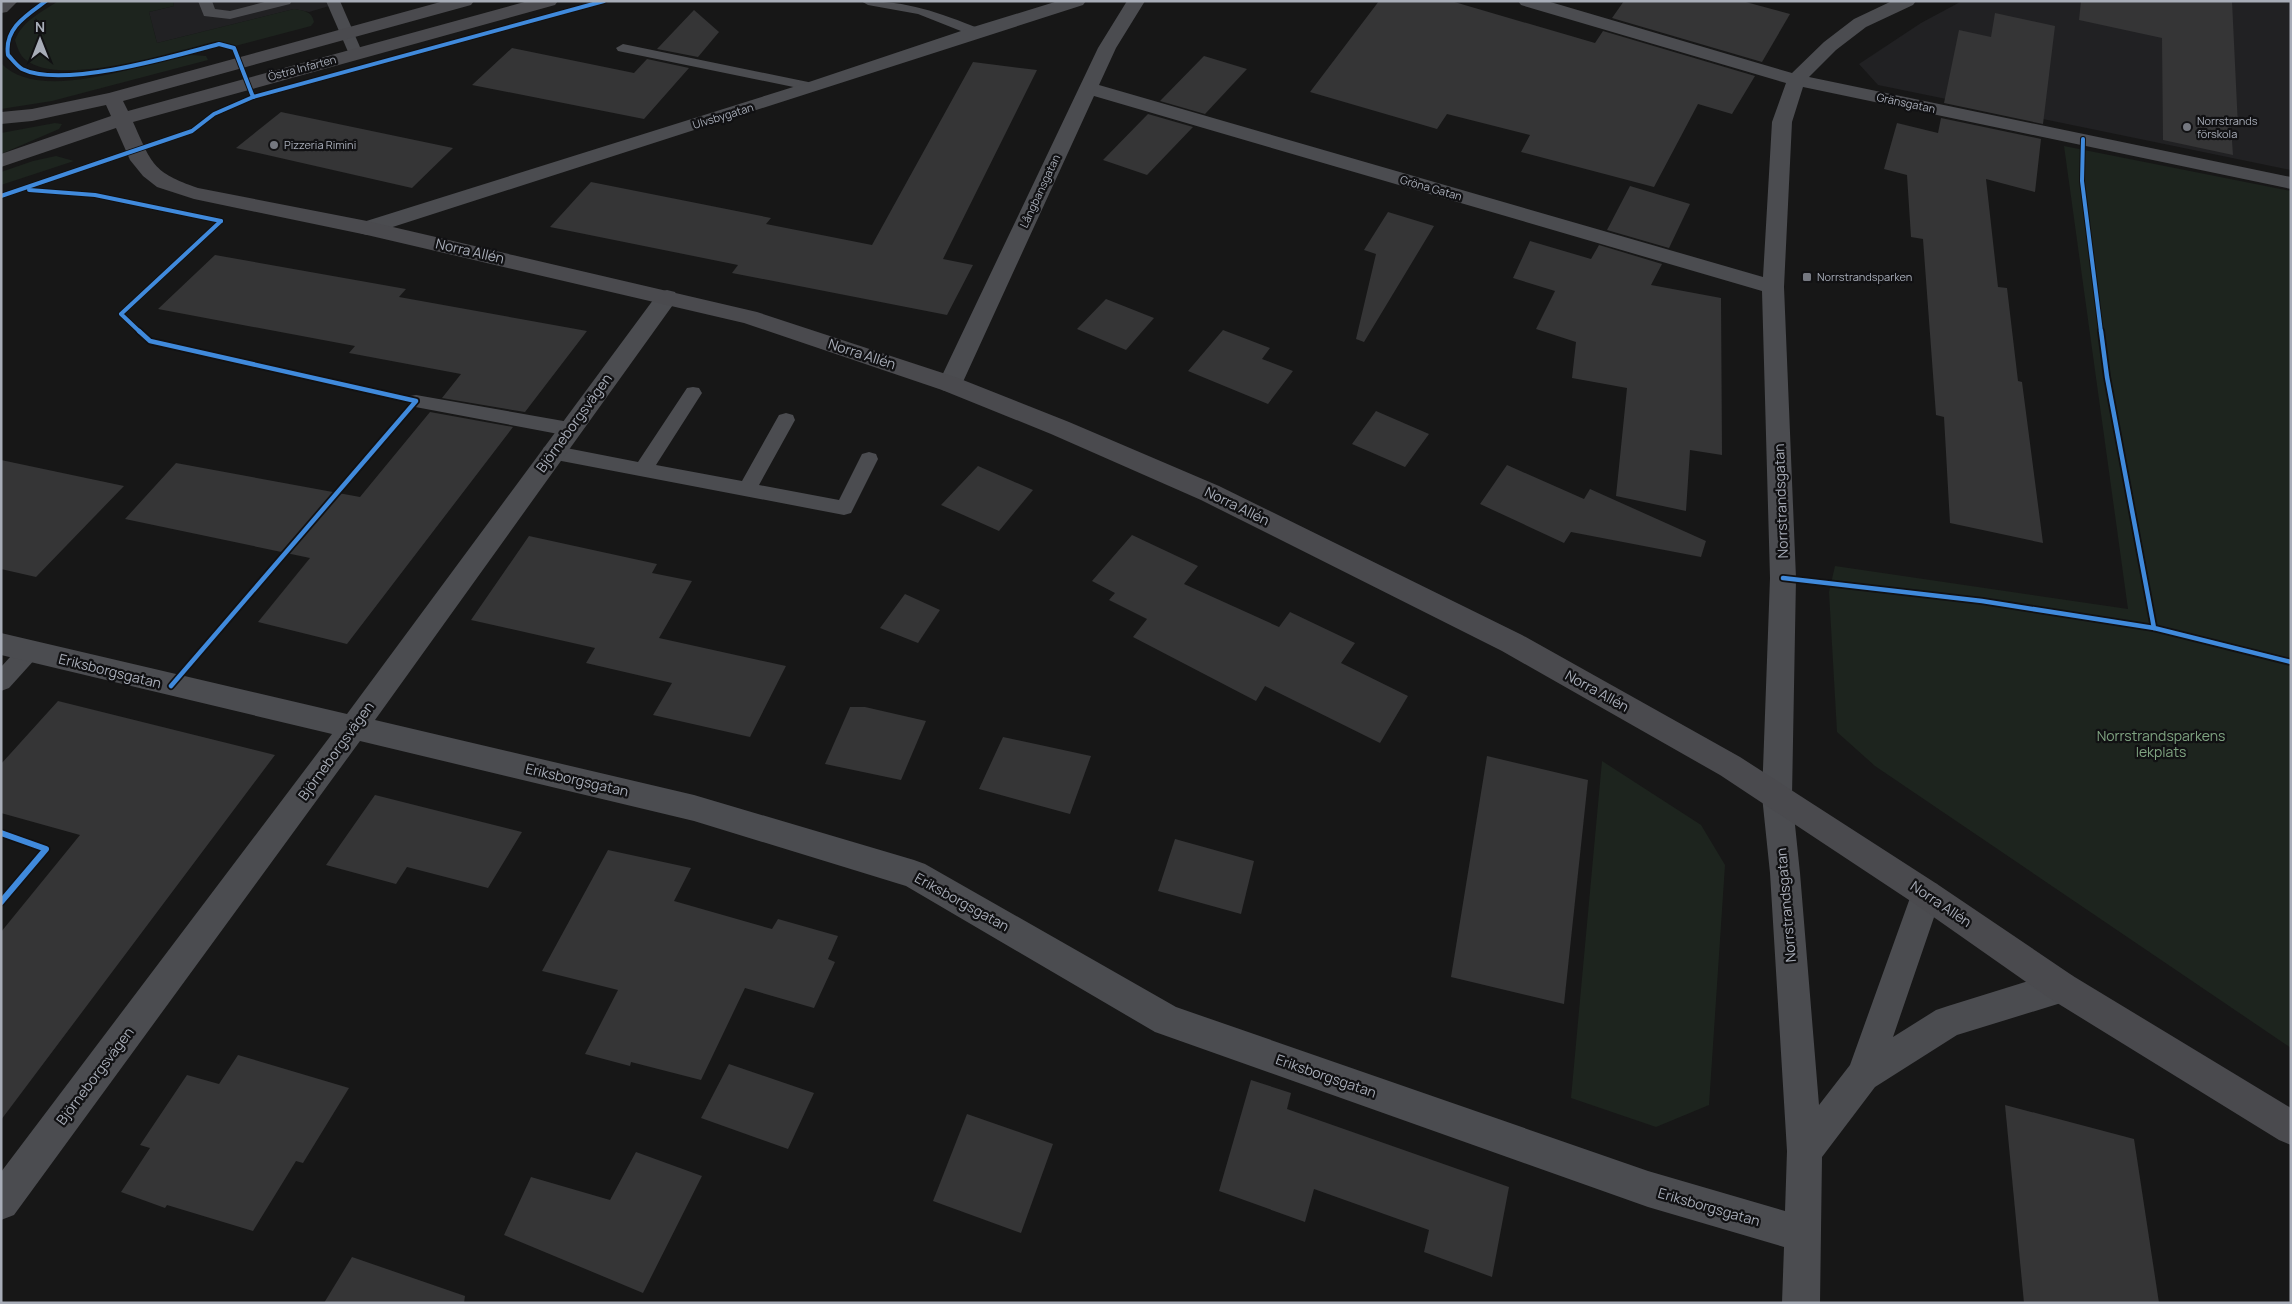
<svg xmlns="http://www.w3.org/2000/svg" width="2292" height="1304" font-family="Manrope,sans-serif">
<style>
.built{fill:#212123}
.green{fill:#1d241e}
.building{fill:#353536}
.lines{fill:none;stroke-linecap:round;stroke-linejoin:round}
.lane{fill:#4b4c50;fill-rule:evenodd}
.street{fill:#4b4c50;fill-rule:evenodd}
.secondary{fill:#4a4a4e;fill-rule:evenodd}
.cycleway-far2-casing{stroke:#111113;stroke-width:6}
.cycleway-far1-casing{stroke:#111113;stroke-width:8}
.cycleway-casing{stroke:#111113;stroke-width:9}
.cycleway-far2{stroke:#408adc;stroke-width:4}
.cycleway-far1{stroke:#408adc;stroke-width:4.5}
.cycleway{stroke:#408adc;stroke-width:6}
.poi-dot{fill:#757880;stroke:#111113;stroke-width:2}
.labels{text-anchor:middle;stroke-width:4.5;stroke-linejoin:round;paint-order:stroke}
.far-street-label{font-size:11px;fill:#a8adb8;stroke:#111113}
.far-poi-label{font-size:11px;fill:#a8adb8;stroke:#111113;text-anchor:start}
.street-label{font-size:14px;fill:#a8adb8;stroke:#111113}
.park-label{font-size:14px;fill:#7fa381;stroke:#111113}
</style>
<rect width="100%" height="100%" fill="#171717"/>
<g class="built">
<path d="M173,1H346L309,12L294,9L157,43L149,12L174,6Z"/>
<path d="M1962,1H2291V170L1878,85L1859,64L1921,23Z"/>
</g>
<g class="green">
<path d="M58,1H173L174,6L149,12L157,43L294,9C304,11 312,11 314,22L311,26L235,46L217,41C175,51 61,88 26,60C20,56 17,47 15,40C23,20 41,13 58,1Z"/>
<path d="M192,55L206,56L208,60L52,101L1,109V63C39,105 145,62 192,55Z"/>
<path d="M55,123L62,124L59,129L1,154V133Z"/>
<path d="M2064,146L2291,191V1048L1875,766L1837,732L1829,592L1835,566L2128,609Z"/>
<path d="M56,156L74,161L1,185V172L33,161Z"/>
<path d="M1602,761L1701,825L1725,865L1709,1105L1656,1127L1571,1098Z"/>
</g>
<g class="building">
<path d="M1379,1H1451L1595,43L1603,31L1755,76L1732,114L1698,104L1654,187L1521,152L1530,135L1447,114L1437,129L1310,92Z"/>
<path d="M1624,1H1742L1790,14L1762,62L1612,18Z"/>
<path d="M2081,1H2232L2238,127L2231,126L2233,155L2163,140L2162,38L2079,20Z"/>
<path d="M694,10L719,32L698,57L657,49Z"/>
<path d="M1995,13L2055,26L2043,124L1944,103L1959,30L1991,37Z"/>
<path d="M512,48L634,73L647,59L689,68L644,119L472,85Z"/>
<path d="M1204,56L1247,69L1205,114L1160,101Z"/>
<path d="M973,62L1037,70L943,259L973,265L947,315L732,273L738,265L550,227L591,182L771,218L766,224L872,245Z"/>
<path d="M281,112L453,148L412,188L236,148Z"/>
<path d="M1148,114L1193,127L1147,175L1103,160Z"/>
<path d="M1941,118L2041,139L2035,192L1986,179L1998,287L2007,288L2018,381L2022,382L2043,543L1950,523L1944,417L1936,415L1923,239L1911,237L1907,175L1884,169L1897,123L1938,133Z"/>
<path d="M1630,186L1690,204L1669,248L1607,230Z"/>
<path d="M1388,212L1434,226L1364,342L1356,339L1376,254L1364,250Z"/>
<path d="M1530,241L1591,259L1599,245L1662,264L1651,285L1721,298L1722,455L1690,450L1686,511L1616,496L1627,388L1572,378L1576,342L1536,329L1555,291L1513,278Z"/>
<path d="M215,255L406,289L399,297L587,331L525,412L442,398L461,374L349,353L355,346L158,309Z"/>
<path d="M1106,299L1154,318L1126,350L1077,329Z"/>
<path d="M1223,330L1270,348L1262,359L1293,371L1268,404L1188,371Z"/>
<path d="M1376,411L1429,434L1405,467L1352,444Z"/>
<path d="M430,412L513,427L347,644L258,622L310,558L125,519L176,463L360,497Z"/>
<path d="M1,460L124,486L36,577L1,569Z"/>
<path d="M1507,465L1584,499L1590,489L1706,541L1701,557L1571,532L1564,543L1480,504Z"/>
<path d="M978,466L1033,490L999,531L941,505Z"/>
<path d="M1132,535L1198,566L1184,584L1279,627L1290,612L1355,643L1341,663L1408,696L1380,743L1265,686L1256,701L1133,637L1147,619L1109,600L1115,593L1092,581Z"/>
<path d="M529,536L657,564L652,573L692,581L659,638L786,666L750,737L653,715L672,683L586,663L595,648L471,620Z"/>
<path d="M905,594L940,610L918,643L880,628Z"/>
<path d="M58,701L275,755L1,1120V932L80,835L1,813V764Z"/>
<path d="M850,707H865L926,721L901,780L825,764Z"/>
<path d="M1003,737L1091,756L1070,814L979,789Z"/>
<path d="M1487,756L1588,780L1564,1004L1451,977Z"/>
<path d="M375,795L522,832L488,888L407,867L396,884L326,865Z"/>
<path d="M1175,839L1254,861L1241,914L1158,891Z"/>
<path d="M608,850L691,868L674,901L772,929L778,919L838,936L828,959L835,962L814,1008L745,988L701,1080L631,1062L630,1066L585,1054L618,990L542,971Z"/>
<path d="M238,1055L349,1088L303,1163L296,1161L253,1231L167,1205L165,1208L121,1192L150,1148L140,1145L187,1075L219,1084Z"/>
<path d="M729,1064L814,1093L788,1149L701,1118Z"/>
<path d="M1251,1080L1291,1093L1287,1109L1509,1187L1492,1277L1424,1252L1429,1230L1314,1189L1305,1222L1219,1191Z"/>
<path d="M2005,1105L2134,1139L2159,1303H2024Z"/>
<path d="M967,1114L1053,1144L1021,1233L933,1201Z"/>
<path d="M636,1152L702,1176L643,1293L504,1235L531,1177L610,1200Z"/>
<path d="M352,1257L465,1296L464,1303H324Z"/>
</g>
<g class="lines">
<g class="lane">
<path d="M198,1H212L215,9L230,11L268,1H292L290,4L230,19L204,16Z"/>
<path d="M326,1H340L363,54L361,57L356,58L349,54Z"/>
<path d="M861,1C910,1 936,12 981,29L983,32L981,35H971L918,14L868,5Z"/>
<path d="M623,44L813,83L820,87L813,91L618,51L616,48Z"/>
<path d="M693,387L699,388L702,393L656,465L742,481L779,415L786,413L793,415L795,420L759,485L839,500L862,454L869,452L876,454L878,459L851,513L844,515L551,459L544,457L542,452L544,447L551,445L638,462L687,388Z"/>
<path d="M416,395L569,422L576,424L578,429L576,434L569,436L410,406L407,401L410,396Z"/>
<path d="M29,642L37,645L40,651L37,657L9,688L1,691V667L21,645Z"/>
</g>
<g class="street">
<path d="M1058,1H1086L1083,5L374,233L367,235L360,233L356,228L360,223L806,83L970,28Z"/>
<path d="M1127,1H1145L1116,48L1099,85L1763,277L1772,122L1786,83L1521,5L1518,1H1547L1792,73L1824,42L1854,19L1892,1H1916L1913,5L1866,27L1836,50L1809,77L2291,177V189L1803,87L1792,122L1784,287L1796,578L1792,796L1800,873L1819,1105L1850,1065L1915,884L1926,880L1937,884L1942,894L1893,1037L1936,1010L1948,1006L2061,971L2073,976L2077,987L2073,998L2061,1003L1957,1035L1875,1087L1822,1157L1820,1303H1782L1784,1247L1648,1207L1155,1032L906,886L694,821L360,741L14,1215L1,1220V1172L332,734L1,655V633L347,714L659,292L667,290L675,292L678,297L675,302L375,720L694,795L914,860L925,864L1176,1007L1648,1171L1785,1211L1787,1151L1770,873L1762,796L1770,578L1762,291L1094,96L962,384L958,390L950,392L942,390L938,384L1098,48Z"/>
</g>
<g class="secondary">
<path d="M1,1H18L7,12L1,13Z"/>
<path d="M444,1H474L471,5L123,101L128,111L528,1H558L555,5L133,122C152,164 152,172 198,188L367,221L757,312L958,378L1069,422L1219,486L1522,635L1740,757L1937,884L2073,976L2291,1108V1145L2279,1140L2049,998L1915,904L1720,775L1502,651L1201,500L1051,434L942,390L744,323L367,235L194,199L157,187L143,176L130,160L116,128L1,167V154L111,116L106,105L32,121L1,124V112L32,109L109,93Z"/>
</g>
<g class="cycleway-far2-casing">
<g id="cycleway-far2">
<path d="M46,1C27,15 4,28 8,55C12,59 17,66 22,69C62,89 175,56 219,44L234,48L253,97"/>
<path d="M2083,139L2082,181L2101,332"/>
<path d="M29,190L95,195L221,221"/>
<path d="M1,196L192,131L214,114L253,97L604,1"/>
<path d="M140,332L121,314L221,221"/>
</g>
</g>
<g class="cycleway-far1-casing">
<g id="cycleway-far1">
<path d="M139,331L150,341L416,401L171,686"/>
<path d="M2101,331L2107,377L2154,628"/>
<path d="M1783,578L1982,601L2154,628L2291,662"/>
</g>
</g>
<g class="cycleway-casing">
<path id="cycleway" d="M1,833L46,849L1,902"/>
</g>
<use href="#cycleway-far2" class="cycleway-far2"/>
<use href="#cycleway-far1" class="cycleway-far1"/>
<use href="#cycleway" class="cycleway"/>
</g>
<g class="poi-dot">
<circle cx="2187" cy="127" r="5"/>
<circle cx="274" cy="145" r="5"/>
<rect x="1802" y="272" width="10" height="10" rx="2.5"/>
</g>
<g class="labels">
<g class="far-street-label">
<text transform="translate(302 68) rotate(-15)" y="4">Östra Infarten</text>
<text transform="translate(1906 103) rotate(12)" y="4">Gränsgatan</text>
<text transform="translate(723 116) rotate(-17)" y="4">Ulvsbygatan</text>
<text transform="translate(1431 188) rotate(16)" y="4">Gröna Gatan</text>
<text transform="translate(1040 191) rotate(-65)" y="4">Långbansgatan</text>
</g>
<g class="far-poi-label">
<text x="2197" y="125">Norrstrands<tspan x="2197" dy="13">förskola</tspan></text>
<text x="284" y="149">Pizzeria Rimini</text>
<text x="1817" y="281">Norrstrandsparken</text>
</g>
<g class="street-label">
<text transform="translate(470 251) rotate(13)" y="5">Norra Allén</text>
<text transform="translate(862 354) rotate(18)" y="5">Norra Allén</text>
<text transform="translate(574 423) rotate(-54)" y="5">Björneborgsvägen</text>
<text transform="translate(1781 501) rotate(-92)" y="5">Norrstrandsgatan</text>
<text transform="translate(1237 506) rotate(26)" y="5">Norra Allén</text>
<text transform="translate(110 671) rotate(14)" y="5">Eriksborgsgatan</text>
<text transform="translate(1597 691) rotate(29)" y="5">Norra Allén</text>
<text transform="translate(336 751) rotate(-54)" y="5">Björneborgsvägen</text>
<text transform="translate(577 780) rotate(13)" y="5">Eriksborgsgatan</text>
<text transform="translate(962 902) rotate(29)" y="5">Eriksborgsgatan</text>
<text transform="translate(1941 904) rotate(34)" y="5">Norra Allén</text>
<text transform="translate(1786 905) rotate(-95)" y="5">Norrstrandsgatan</text>
<text transform="translate(95 1076) rotate(-53)" y="5">Björneborgsvägen</text>
<text transform="translate(1326 1076) rotate(19)" y="5">Eriksborgsgatan</text>
<text transform="translate(1709 1207) rotate(16)" y="5">Eriksborgsgatan</text>
</g>
<g class="park-label">
<text x="2161" y="741">Norrstrandsparkens<tspan x="2161" dy="16">lekplats</tspan></text>
</g>
</g>
<rect width="2292" height="1304" fill="none" stroke="#a8adb8" stroke-width="5"/>
<g transform="translate(40 40)" stroke="#111113" stroke-width="4" paint-order="stroke">
<path d="M0-4L9 19L0 12L-9 19Z" fill="#a8adb8"/>
<text y="-8" font-size="14" font-weight="bold" text-anchor="middle" fill="#a8adb8">N</text>
</g>
</svg>
